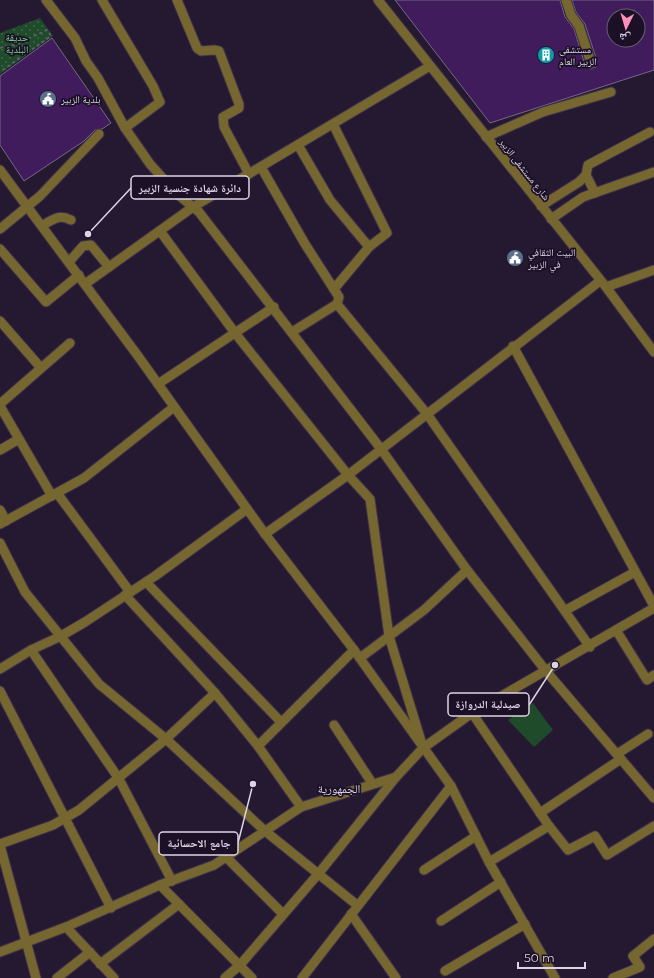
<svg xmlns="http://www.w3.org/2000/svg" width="654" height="978" font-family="Montserrat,'Noto Naskh Arabic',sans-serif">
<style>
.grass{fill:url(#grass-dots)}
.pitch{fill:#1f4b2a}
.building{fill:#401c5d;stroke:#756884;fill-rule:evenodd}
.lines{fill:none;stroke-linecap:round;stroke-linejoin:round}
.minor-casing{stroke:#3e334a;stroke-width:11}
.path{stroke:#6b6075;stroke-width:1.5;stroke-dasharray:3 3;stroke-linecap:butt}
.minor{stroke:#76662f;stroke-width:9}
.labels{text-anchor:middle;stroke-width:3.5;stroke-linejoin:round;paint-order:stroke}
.park-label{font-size:10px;fill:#79db8f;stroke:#1c1027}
.poi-label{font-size:10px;fill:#dbd4e4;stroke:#1c1027;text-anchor:start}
.street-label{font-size:10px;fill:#dbd4e4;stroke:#1c1027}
.quarter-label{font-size:12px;fill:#dbd4e4;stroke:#1c1027}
.leader{fill:none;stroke:#dbd4e4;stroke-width:1.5}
.callout-dot{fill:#dbd4e4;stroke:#1c1027;stroke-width:1.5}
.callout{fill:#1c1027;stroke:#dbd4e4;stroke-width:1.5}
.callout-label{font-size:11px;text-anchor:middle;font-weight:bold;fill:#dbd4e4}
</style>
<defs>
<pattern id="grass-dots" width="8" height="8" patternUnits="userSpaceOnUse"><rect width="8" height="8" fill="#1f4b2a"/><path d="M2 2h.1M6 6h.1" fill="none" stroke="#3f6449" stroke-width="1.8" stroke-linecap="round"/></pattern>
</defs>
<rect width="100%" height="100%" fill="#251931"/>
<path class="grass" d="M40,18L53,36L0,74V33Z"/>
<path class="pitch" d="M533,703L553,730L534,747L508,720Z"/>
<g class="building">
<path d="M395,0H560L565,17L574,29L585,65L590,69L596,67L597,61L585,24L576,12L572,0H654V70L490,123ZM614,16H638V40H614Z"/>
<path d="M52,38L111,123L102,129L95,130L84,141L24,181L0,145V76Z"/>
</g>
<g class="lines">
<g class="minor-casing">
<g id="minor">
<path d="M46,0L75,38L86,61L98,78L125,128L150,164L176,193L199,212L381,449L467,570L546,671L654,798"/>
<path d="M102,0L153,86L160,102L125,128"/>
<path d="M177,0L197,48L201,51L214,50L219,51L239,104V108L223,117L224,127L249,174"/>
<path d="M378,0L606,287L654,352"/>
<path d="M566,0L571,15L579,26L591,63"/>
<path d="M333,124L387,233L369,247L334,289"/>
<path d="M486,137L543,112L611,92"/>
<path d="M298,145L330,200L369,247"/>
<path d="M261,167L305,244L339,297L337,304L292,332"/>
<path d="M0,170L138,356L265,534L354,650L451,786L489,862L555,978"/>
<path d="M586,175L595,193"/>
<path d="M541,206L579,182L586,175L588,165L650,132"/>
<path d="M551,219L583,197L654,172"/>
<path d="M42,226C53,219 59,214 71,220"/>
<path d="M0,229L40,196L99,134"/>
<path d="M160,231L235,333L348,475L370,499L389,636L421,741"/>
<path d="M0,249L46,302L79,275"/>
<path d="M69,262L83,246L91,245L109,267"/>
<path d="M85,284L193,207L430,66"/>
<path d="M606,287L654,270"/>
<path d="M337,304L427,414L590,647"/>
<path d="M0,321L41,368"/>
<path d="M513,346L654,606"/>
<path d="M158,384L274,307"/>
<path d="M0,404L70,343"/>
<path d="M0,406L52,496"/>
<path d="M0,450L19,439"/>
<path d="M57,493L130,592"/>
<path d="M0,510L6,521"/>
<path d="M0,524L84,478L174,407"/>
<path d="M265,534L348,475L600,281"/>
<path d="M0,543L25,592L99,684L166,739L265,831L357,905"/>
<path d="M146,582L281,722"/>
<path d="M125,595L215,693L258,746L301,807"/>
<path d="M566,610L635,572"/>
<path d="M616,630L647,680L654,675"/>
<path d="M31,650L119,779L172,881"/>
<path d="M360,658L424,610L467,570"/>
<path d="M0,669L31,650L61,636L85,622L155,576L247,509"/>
<path d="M0,691L111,908"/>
<path d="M472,713L549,826L568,850L595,836L607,855L654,826"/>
<path d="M334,725L372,783"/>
<path d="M258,746L354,650"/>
<path d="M617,754L648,734"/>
<path d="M540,813L621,759"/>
<path d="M0,844L53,825L79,810L166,739L215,693"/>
<path d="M0,845L36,978"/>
<path d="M227,858L283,914"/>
<path d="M489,862L549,826"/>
<path d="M424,870L476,836"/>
<path d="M160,885L252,978"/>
<path d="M351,914L396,978"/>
<path d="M441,921L501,882"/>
<path d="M66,927L114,978"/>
<path d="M0,952L66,927L160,885L214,865L301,807L396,777"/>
<path d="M100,964L179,904"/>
<path d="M445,971L525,924"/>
<path d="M57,978L90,952"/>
<path d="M225,978L240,965L319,873L396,777L423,748L472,713L654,608"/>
<path d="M302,978L451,786"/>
<path d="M613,978L640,967L633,956L654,939"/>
</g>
</g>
<g class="path">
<path d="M19,44L26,54"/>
<path d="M0,48L19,43L47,30L51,36L0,72"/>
</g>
<use href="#minor" class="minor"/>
</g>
<defs>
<g id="building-disc" transform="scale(0.9)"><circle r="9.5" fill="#0f9aa8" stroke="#1c1027"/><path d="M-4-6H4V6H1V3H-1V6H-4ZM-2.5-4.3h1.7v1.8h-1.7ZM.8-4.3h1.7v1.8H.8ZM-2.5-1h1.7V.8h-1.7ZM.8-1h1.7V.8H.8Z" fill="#fff"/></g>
<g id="civic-disc" transform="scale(0.9)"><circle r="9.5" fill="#5c6f8a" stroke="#1c1027"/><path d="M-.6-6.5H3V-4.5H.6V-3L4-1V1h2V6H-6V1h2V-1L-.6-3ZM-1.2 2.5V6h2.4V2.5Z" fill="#fff"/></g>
</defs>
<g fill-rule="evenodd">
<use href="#building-disc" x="546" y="55"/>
<use href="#civic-disc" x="48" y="99"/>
<use href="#civic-disc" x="515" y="258"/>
</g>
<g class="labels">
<g class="park-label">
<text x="17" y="41">حديقة<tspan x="17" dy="12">البلدية</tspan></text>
</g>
<g class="poi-label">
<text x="559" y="53">مستشفى<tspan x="559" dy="12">الزبير العام</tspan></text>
<text x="61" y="103">بلدية الزبير</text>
<text x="528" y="256">البيت الثقافي<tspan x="528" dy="12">في الزبير</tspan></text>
</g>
<g class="street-label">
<text transform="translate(525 169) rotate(52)" y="4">شارع مستشفى الزبير</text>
</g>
<g class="quarter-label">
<text x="339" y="793">الجمهورية</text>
</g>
</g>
<path class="leader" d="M88 234L131 188M555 665L529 705M253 784L238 843"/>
<g class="callout-dot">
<circle cx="88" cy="234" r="4"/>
<circle cx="555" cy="665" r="4"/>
<circle cx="253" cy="784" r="4"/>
</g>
<g class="callout">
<rect x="131" y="176" width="118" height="23" rx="4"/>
<rect x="448" y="693" width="81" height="23" rx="4"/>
<rect x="159" y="832" width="79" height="23" rx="4"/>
</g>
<g class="callout-label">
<text x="190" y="192">دائرة شهادة جنسية الزبير</text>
<text x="488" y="708">صيدلية الدروازة</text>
<text x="199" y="847">جامع الاحسائية</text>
</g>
<g transform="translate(626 28) rotate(185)"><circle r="19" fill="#1c1027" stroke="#685e73"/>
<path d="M0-3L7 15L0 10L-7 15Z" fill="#fe8ebb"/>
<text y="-6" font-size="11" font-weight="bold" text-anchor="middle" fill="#dbd4e4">ش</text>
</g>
<path d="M518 962v6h67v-6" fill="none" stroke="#dbd4e4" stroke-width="2"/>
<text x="524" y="962" font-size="12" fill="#dbd4e4" stroke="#1c1027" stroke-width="3" paint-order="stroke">50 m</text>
</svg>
